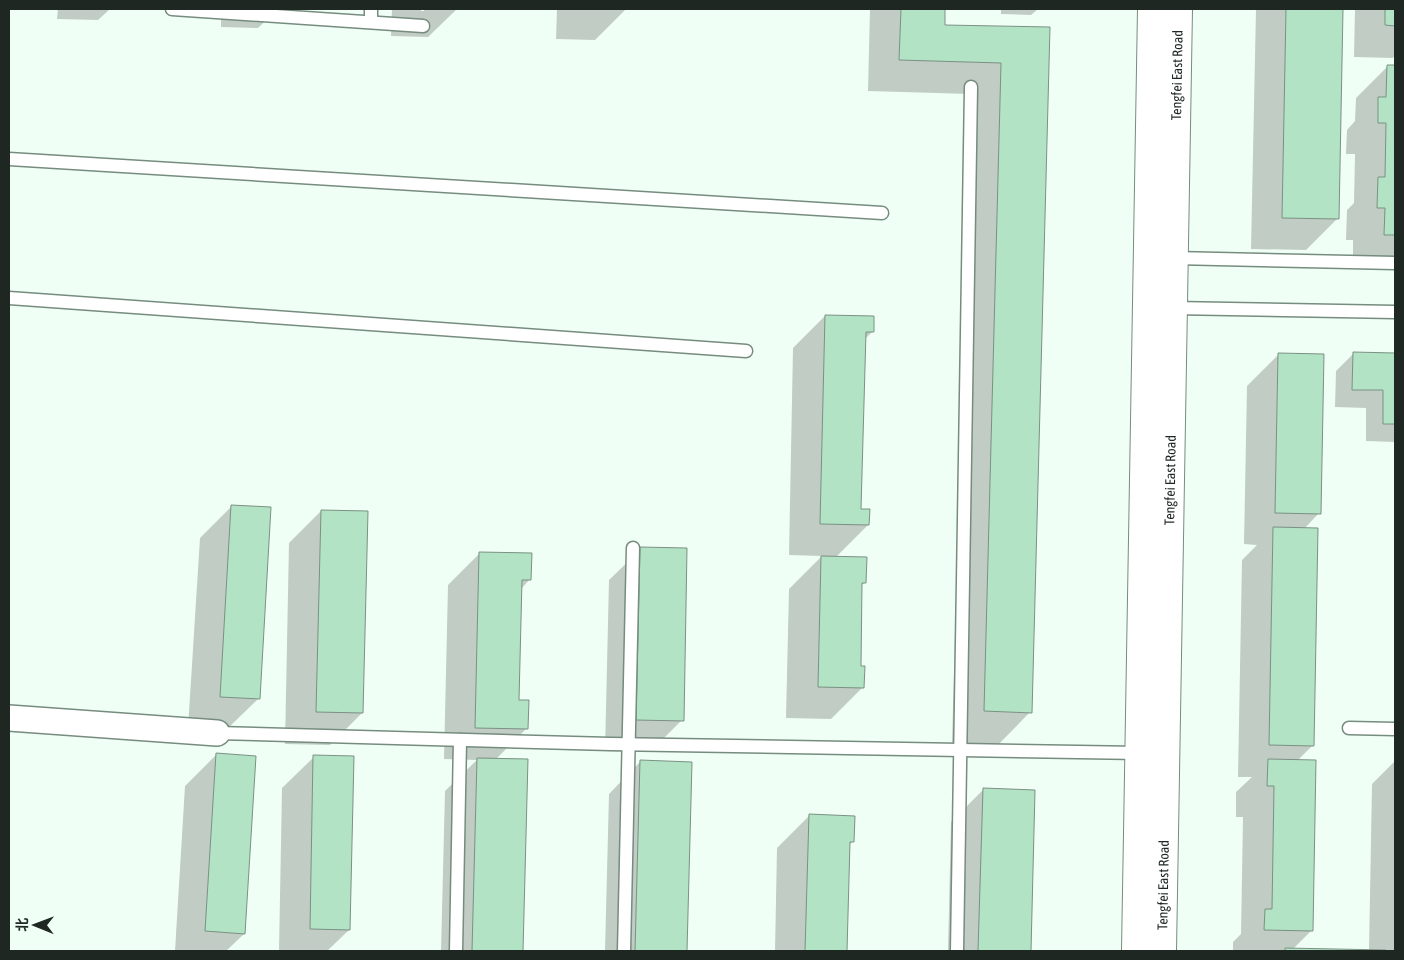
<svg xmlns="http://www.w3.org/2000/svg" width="1404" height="960" font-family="'Asap Condensed','Noto Sans SC',sans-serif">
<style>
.shadow{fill:#0003}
.building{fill:#b2e3c5;stroke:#7b9183}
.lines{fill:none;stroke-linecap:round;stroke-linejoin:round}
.lane-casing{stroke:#768c7e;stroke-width:15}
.street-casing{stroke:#768c7e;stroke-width:28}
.secondary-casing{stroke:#768c7e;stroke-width:30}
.lane{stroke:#fff;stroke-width:12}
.street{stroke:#fff;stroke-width:25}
.secondary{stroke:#fff;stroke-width:28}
.labels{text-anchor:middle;stroke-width:4;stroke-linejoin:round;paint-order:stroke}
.street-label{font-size:14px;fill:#1e2721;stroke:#f0fff6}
</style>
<rect width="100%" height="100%" fill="#f0fff6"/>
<g class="shadow">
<path d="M58,9H110L98,20L57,19Z"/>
<path d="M221,9H278L258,28L221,27Z"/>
<path d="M392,9H421V11H424V9H457L428,37L391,36Z"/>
<path d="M557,9H626L595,40L556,39Z"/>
<path d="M870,9H944V26L1048,29L1030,712L999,744L952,743L970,94L868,91Z"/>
<path d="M1001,9H1038L1031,15L1001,14Z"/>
<path d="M1256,9H1342L1338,218L1306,250L1251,249Z"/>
<path d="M1355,9H1395V55L1393,58L1354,57Z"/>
<path d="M1388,66L1395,67V258L1353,266V240H1346L1347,210L1354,203L1355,154H1346L1347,130L1355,121L1356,98Z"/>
<path d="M825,316L873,331L864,340L860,510L868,525L836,557L865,582L861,586L859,667L863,687L831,719L786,718L789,589L822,556L789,555L793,348Z"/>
<path d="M1279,354L1319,513L1304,529L1313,745L1297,761L1312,930L1293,949L1369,951L1372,784L1395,761V951H1233V942L1241,934L1243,817H1236V792L1252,777H1238L1242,560L1257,545L1244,544L1247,386Z"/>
<path d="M1353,354H1395V442L1366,441V408L1335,407L1336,371Z"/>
<path d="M232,506L258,699L226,730L188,728L200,538Z"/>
<path d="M321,511L362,713L330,745L285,744L289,543Z"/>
<path d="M641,549L682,720L650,752L605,751L609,580Z"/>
<path d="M480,553L530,579L521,589L518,701L527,728L495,760L526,761L522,951H441L445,791L477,760L444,759L448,585Z"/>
<path d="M216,755L244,934L226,951H175L185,786Z"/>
<path d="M314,757L349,930L327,951H279L282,788Z"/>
<path d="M640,762L690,763L686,951H605L609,794Z"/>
<path d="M983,790L1034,791L1030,951H948L951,822Z"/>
<path d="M809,816L853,841L849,845L846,951H775L777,848Z"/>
</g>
<g class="building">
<path d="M901,9H945V25L1050,27L1032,713L984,711L1001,63L899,60Z"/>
<path d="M1286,9H1343L1339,219L1282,218Z"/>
<path d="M1385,9H1395V26L1385,25Z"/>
<path d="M1387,65H1395V235H1384L1385,208H1377L1378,177H1385L1386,123H1378V97H1386Z"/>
<path d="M825,315L874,316V332H866L861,509H870L869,525L820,524Z"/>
<path d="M1353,352L1395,353V424H1383V390H1352Z"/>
<path d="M1278,353L1324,354L1321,514L1275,513Z"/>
<path d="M231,505L271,507L260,699L220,697Z"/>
<path d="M321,510L368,511L363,713L316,712Z"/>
<path d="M1273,527L1318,528L1314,746L1269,745Z"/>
<path d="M640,547L687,548L684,721L636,720Z"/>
<path d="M479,552L532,553L531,580H522L519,700H529L528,729L475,728Z"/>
<path d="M821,556L867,557L866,583H862L861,666H865L864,688L818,687Z"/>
<path d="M216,753L256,756L245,934L205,931Z"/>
<path d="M313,755L354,756L350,930L310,929Z"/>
<path d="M477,758L528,759L523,951H472Z"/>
<path d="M1268,759L1316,760L1313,931L1264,930L1265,909H1272L1274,786H1267Z"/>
<path d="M640,760L692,762L687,951H635Z"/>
<path d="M983,788L1035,790L1031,951H978Z"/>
<path d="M809,814L855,816L854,842H850L847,951H805Z"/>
<path d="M1285,948L1386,950V951H1285Z"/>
</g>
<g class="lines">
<g class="lane-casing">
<g id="lane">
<path d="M172,9L423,26"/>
<path d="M371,22V9"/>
<path d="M9,159L882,213"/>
<path d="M1174,258L1395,263"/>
<path d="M9,298L746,351"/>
<path d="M1173,308L1395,312"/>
<path d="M1349,728L1395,729"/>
<path d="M217,733L610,744L1140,753"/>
<path d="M456,951L460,740"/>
<path d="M624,951L633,548"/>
<path d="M957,951L971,87"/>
</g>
</g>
<g class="street-casing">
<path id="street" d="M9,718L217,733"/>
</g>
<g class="secondary-casing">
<g id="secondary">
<path d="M1136,951L1152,9"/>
<path id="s1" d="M1162,951L1178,9"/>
</g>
</g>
<use href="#lane" class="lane"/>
<use href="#street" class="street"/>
<use href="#secondary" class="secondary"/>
</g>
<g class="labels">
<g class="street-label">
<text dy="5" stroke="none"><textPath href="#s1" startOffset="876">Tengfei East Road</textPath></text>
<text dy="5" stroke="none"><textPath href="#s1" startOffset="471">Tengfei East Road</textPath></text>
<text dy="5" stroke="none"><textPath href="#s1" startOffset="66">Tengfei East Road</textPath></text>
</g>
</g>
<rect width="1404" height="960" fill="none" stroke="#1e2721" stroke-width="20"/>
<g transform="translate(35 925) rotate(271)" stroke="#f0fff6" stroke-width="4" paint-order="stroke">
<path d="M0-4L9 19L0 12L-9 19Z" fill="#1e2721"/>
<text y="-8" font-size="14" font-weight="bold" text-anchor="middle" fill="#1e2721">北</text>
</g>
</svg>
